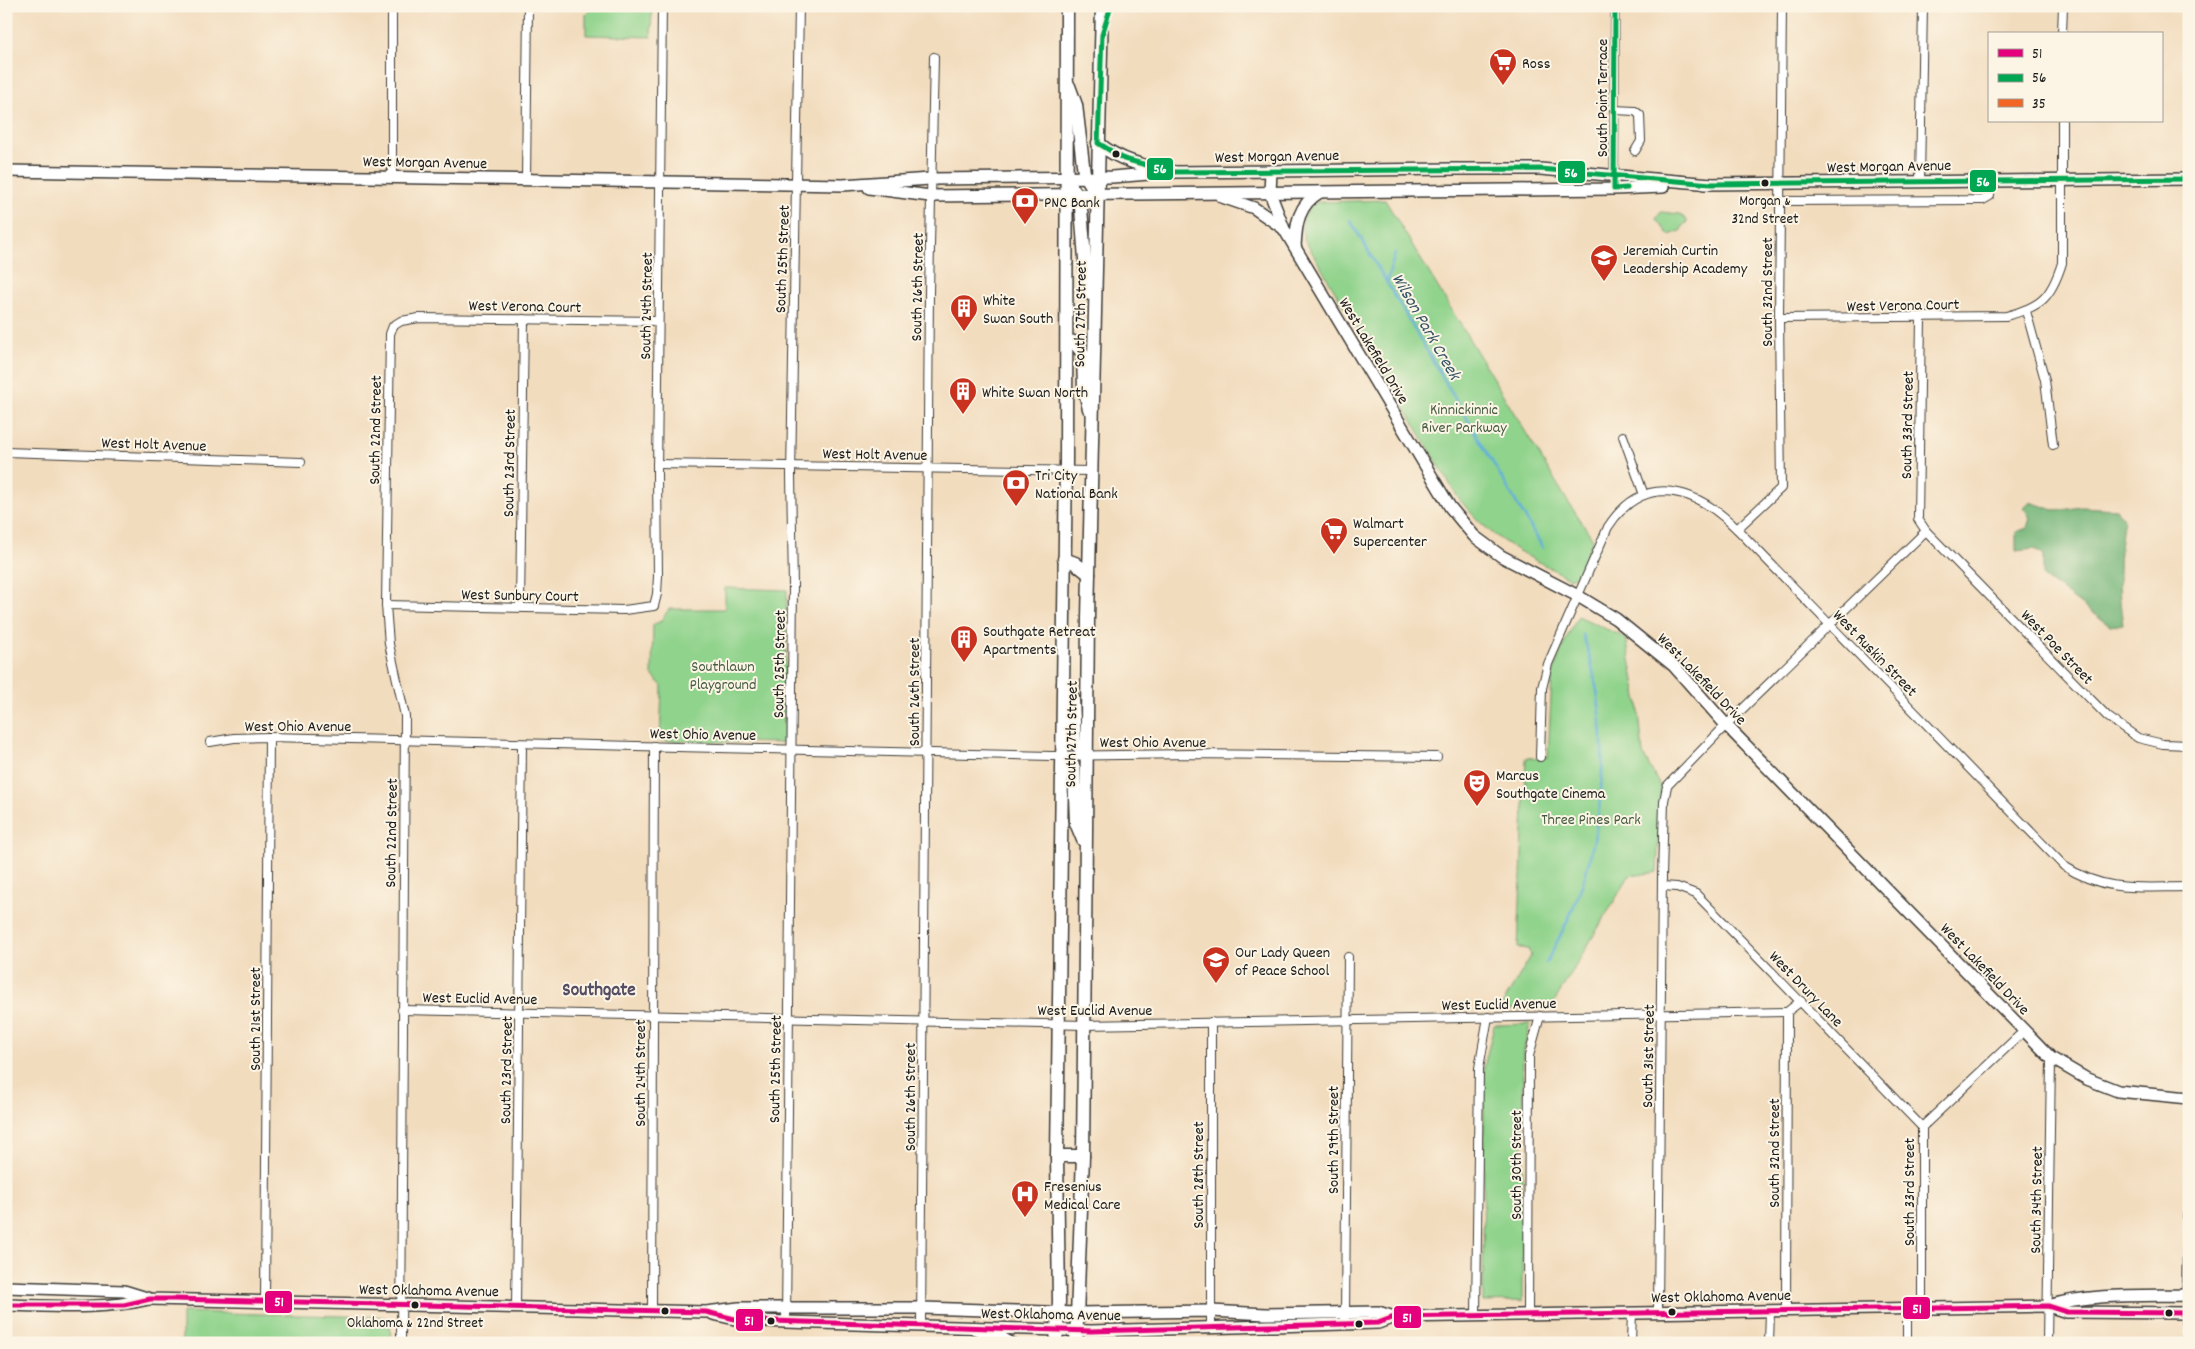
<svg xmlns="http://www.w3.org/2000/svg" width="2195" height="1349" font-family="Dekko,sans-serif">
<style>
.green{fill:#90d38c;stroke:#567854}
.forest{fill:#74b578;stroke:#48684a}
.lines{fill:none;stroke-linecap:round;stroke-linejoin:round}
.stream{stroke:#61aeda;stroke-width:2.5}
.street-casing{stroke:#3c3934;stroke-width:10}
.secondary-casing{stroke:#3c3934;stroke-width:14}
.primary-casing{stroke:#3c3934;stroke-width:15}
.street{stroke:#fff;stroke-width:8}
.secondary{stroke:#fff;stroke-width:11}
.primary{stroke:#fff;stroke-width:12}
.bus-1-casing{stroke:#fcf5e5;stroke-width:9}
.bus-2-casing{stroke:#fcf5e5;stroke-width:9}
.bus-3-casing{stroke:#fcf5e5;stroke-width:9}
.bus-1{stroke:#e5007d;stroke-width:5}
.bus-2{stroke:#00a651;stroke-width:5}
.bus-3{stroke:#f26522;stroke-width:5}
.bus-dot{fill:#1c1c1c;stroke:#fcf5e5;stroke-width:2}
.labels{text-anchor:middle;stroke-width:4;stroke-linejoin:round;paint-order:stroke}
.bus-label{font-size:15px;fill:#1c1c1c;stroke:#fcf5e5}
.poi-label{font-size:16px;fill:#1c1c1c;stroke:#fcf5e5;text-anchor:start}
.street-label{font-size:16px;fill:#1c1c1c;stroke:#fcf5e5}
.park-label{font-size:16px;fill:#455c43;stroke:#fcf5e5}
.water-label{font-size:18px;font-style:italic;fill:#385668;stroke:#fcf5e5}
.quarter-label{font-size:19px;font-weight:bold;fill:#554d64;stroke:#fcf5e5}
.line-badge{stroke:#fcf5e5;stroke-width:2}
.badge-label{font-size:14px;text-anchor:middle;font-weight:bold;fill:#fff}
</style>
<rect width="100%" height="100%" fill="#fcf5e5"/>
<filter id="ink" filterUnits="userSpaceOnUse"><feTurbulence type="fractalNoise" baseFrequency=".02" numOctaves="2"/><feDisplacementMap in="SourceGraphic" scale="10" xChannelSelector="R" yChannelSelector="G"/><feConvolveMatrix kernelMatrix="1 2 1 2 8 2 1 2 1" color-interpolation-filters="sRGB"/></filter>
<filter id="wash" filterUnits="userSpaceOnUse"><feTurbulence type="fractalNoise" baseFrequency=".0096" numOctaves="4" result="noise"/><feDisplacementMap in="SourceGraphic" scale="20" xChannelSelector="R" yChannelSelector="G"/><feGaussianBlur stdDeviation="1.12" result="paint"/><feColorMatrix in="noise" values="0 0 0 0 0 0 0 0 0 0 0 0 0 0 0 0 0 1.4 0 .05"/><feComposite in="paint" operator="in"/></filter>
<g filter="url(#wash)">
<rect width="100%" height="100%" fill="#f2dcbe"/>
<g class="green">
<path d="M591,6H652L651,37L586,35V14L591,10Z"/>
<path d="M1385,200L1568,502L1593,539L1579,574L1575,577L1569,578C1522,553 1490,540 1457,496L1304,239C1300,223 1303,211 1317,202Z"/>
<path d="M1661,212L1679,214L1687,220V223L1682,227L1681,231L1669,235L1656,219Z"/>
<path d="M725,588L787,590L784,743L660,741L662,686L652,675L653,625L661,621L669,609H725Z"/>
<path d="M1578,616L1626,638L1638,702L1643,754L1661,788L1657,872L1629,876L1550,1009L1499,1010L1531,956L1528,949L1518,948L1526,758L1548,757L1552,676L1565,641Z"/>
<path d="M1530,1024L1523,1054L1522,1301L1483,1302L1484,1067L1494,1025Z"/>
<path d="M182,1312L383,1317L390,1321L391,1343H182Z"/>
</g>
<path class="forest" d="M2030,502L2057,511L2081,507L2116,509L2124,518C2118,553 2117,589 2123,624L2110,626L2043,577V555L2034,549L2016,551V532L2027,528L2030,518L2024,508Z"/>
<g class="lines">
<g class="stream">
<path d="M1350,220L1543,548"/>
<path d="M1387,282L1395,253"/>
<path d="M1546,963C1562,933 1578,902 1587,869C1608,793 1608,710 1583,635"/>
</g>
</g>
</g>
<g filter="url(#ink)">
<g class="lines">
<g class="street-casing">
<g id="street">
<path d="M2062,34L2063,6"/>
<path d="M1614,110L1635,111L1640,115L1641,141L1635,151"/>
<path d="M392,177V6"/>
<path d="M526,179L528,6"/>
<path d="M1920,181L1923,6"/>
<path d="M1614,189L1615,6"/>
<path d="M1780,201L1983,200L1990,196V181"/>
<path d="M2026,311L2045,380L2053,445"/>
<path d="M1779,318L2006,316C2041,307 2051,298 2062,263V121"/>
<path d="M1921,318L1918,519L1926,531L2108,717L2138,738L2163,744L2189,745"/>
<path d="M1623,436L1644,495"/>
<path d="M6,452L301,462"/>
<path d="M657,464L1092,471"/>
<path d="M1737,529L1781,488L1779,318L1782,6"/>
<path d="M386,605L624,610L654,606L657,594L658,576L657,474L662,6"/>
<path d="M520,607L524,319"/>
<path d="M210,742L234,738L269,737L1051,756L1191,754L1437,757"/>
<path d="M1540,757L1542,688L1548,664L1608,527C1645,470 1697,489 1737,529L2064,866C2106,893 2140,887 2189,887"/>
<path d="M1662,886L1677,887L1696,894L1922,1127"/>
<path d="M402,1010L1085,1025L1787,1012"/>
<path d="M1211,1022V1328"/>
<path d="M265,1302L269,737"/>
<path d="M1922,1307V1127L2025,1030"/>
<path d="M516,1308L522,744"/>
<path d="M1786,1310L1787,1012L1801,1001"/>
<path d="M652,1311L654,746"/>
<path d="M1658,1312L1662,877L1664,801L1667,786L1726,725L1926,531"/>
<path d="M1476,1315L1479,1068L1488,1017"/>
<path d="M1528,1315L1529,1056L1540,1016"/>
<path d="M1345,1317L1348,957"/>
<path d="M786,1322L793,585L791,476L799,6"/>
<path d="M921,1327L929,293L934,57"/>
<path d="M401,1343L405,716L389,644L386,605L390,334L393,326L401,321L419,318L658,321"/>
<path d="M1631,1343L1632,1312"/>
<path d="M1769,1343L1770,1311"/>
<path d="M1907,1343V1308"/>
<path d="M2047,1343L2051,1058"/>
</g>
</g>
<g class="secondary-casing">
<g id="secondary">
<path d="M6,171L843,185L930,179L1112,177L1173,172L1454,169H1540L1711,184"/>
<path d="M1271,171L1270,193L1284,229L1450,507L1474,536L1501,556L1578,596L1616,619L1674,666L1726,725L2051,1058L2087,1079L2118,1091L2189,1098"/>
<path d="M1704,184L2189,179"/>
<path d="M869,188L930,196L1614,189L1663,187"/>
<path d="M1222,197L1254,208L1283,228"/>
<path d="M1295,247C1296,224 1298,205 1320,192"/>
<path d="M6,1287L124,1291L150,1299L706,1312L739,1308H922L1078,1313L1211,1311L1266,1314L1378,1312L1394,1317L2048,1306C2092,1293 2142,1296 2189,1295"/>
<path d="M6,1305C54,1306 102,1310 149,1299"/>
<path d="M2048,1306L2067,1312L2189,1313"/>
<path d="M713,1314L739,1320L786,1322L1091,1331L1378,1323L1394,1317"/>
<path d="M2188,1343L2189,1214"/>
</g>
</g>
<g class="primary-casing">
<g id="primary">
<path d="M1069,86L1076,105L1084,173L1097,195"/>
<path d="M1098,143C1119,161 1147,167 1173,172"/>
<path d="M1067,180L1077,195L1081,208L1086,272L1090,294"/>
<path d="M1067,341L1074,342L1083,354L1084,388L1089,409"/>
<path d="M1064,559L1075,563L1089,574"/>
<path d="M1063,684L1073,698L1075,743L1086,754"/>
<path d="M1063,756L1072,763L1074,768L1076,823L1083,840"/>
<path d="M1057,1156H1083"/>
<path d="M974,1328L995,1335L1010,1343"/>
<path d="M1056,1343L1059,1302L1057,1156L1066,460L1067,6"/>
<path d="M1076,1343L1083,1156L1088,618L1102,6"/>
</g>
</g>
<use href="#street" class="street"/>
<use href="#secondary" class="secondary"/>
<use href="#primary" class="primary"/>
<g class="bus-1-casing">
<path id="bus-1" d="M6,1305H124L150,1299H174L706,1312L739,1320L1091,1331L1378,1323L1394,1317L2048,1306L2067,1312L2189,1313"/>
</g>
<g class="bus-2-casing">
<g id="bus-2">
<path d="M1111,6L1102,35L1098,143L1124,159L1173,172L1540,169L1711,184L2189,179"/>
<path d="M1615,6L1614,189L1627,188"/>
</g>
</g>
<g class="bus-3-casing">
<path id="bus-3" d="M2188,1343L2189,1246"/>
</g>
<use href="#bus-1" class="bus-1"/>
<use href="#bus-2" class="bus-2"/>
<use href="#bus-3" class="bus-3"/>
</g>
</g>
<defs>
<g id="supermarket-pin" transform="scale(1.4375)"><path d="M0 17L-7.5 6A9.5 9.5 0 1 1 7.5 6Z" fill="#c8321e" stroke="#fcf5e5"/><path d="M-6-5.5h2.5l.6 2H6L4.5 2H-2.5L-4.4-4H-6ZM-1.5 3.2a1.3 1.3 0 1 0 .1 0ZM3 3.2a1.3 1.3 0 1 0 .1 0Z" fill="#fff"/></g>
<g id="bank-pin" transform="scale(1.4375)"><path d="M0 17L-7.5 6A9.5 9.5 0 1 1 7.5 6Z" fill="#c8321e" stroke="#fcf5e5"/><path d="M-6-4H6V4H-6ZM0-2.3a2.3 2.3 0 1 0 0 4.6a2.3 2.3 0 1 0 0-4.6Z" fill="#fff"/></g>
<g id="school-pin" transform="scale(1.4375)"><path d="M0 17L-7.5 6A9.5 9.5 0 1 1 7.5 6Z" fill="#c8321e" stroke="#fcf5e5"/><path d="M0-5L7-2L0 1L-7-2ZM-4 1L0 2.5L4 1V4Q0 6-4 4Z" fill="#fff"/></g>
<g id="building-pin" transform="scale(1.4375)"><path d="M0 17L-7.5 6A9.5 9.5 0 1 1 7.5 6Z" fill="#c8321e" stroke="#fcf5e5"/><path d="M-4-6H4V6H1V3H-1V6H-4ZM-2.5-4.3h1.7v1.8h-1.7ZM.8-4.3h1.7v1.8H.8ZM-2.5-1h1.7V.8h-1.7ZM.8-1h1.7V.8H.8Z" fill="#fff"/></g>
<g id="theatre-pin" transform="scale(1.4375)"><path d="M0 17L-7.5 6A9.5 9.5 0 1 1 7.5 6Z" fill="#c8321e" stroke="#fcf5e5"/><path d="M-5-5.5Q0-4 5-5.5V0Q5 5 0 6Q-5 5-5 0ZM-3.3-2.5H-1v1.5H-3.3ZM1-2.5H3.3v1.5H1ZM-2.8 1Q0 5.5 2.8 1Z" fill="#fff"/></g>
<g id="hospital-pin" transform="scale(1.4375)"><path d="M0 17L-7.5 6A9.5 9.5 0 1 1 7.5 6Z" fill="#c8321e" stroke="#fcf5e5"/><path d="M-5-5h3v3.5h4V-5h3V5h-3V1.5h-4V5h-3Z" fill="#fff"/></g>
</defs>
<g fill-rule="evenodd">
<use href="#supermarket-pin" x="1503" y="62"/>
<use href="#bank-pin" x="1025" y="201"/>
<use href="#school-pin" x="1604" y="258"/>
<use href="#building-pin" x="964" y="308"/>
<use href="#building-pin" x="963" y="391"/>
<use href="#bank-pin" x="1016" y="483"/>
<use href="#supermarket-pin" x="1334" y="531"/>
<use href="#building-pin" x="964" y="639"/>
<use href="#theatre-pin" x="1477" y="783"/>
<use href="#school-pin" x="1216" y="960"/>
<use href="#hospital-pin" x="1025" y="1194"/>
</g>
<g class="bus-dot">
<circle cx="1116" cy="154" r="4.5"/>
<circle cx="1765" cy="183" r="4.5"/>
<circle cx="415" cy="1305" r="4.5"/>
<circle cx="665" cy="1311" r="4.5"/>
<circle cx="1672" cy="1312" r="4.5"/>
<circle cx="2169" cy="1313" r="4.5"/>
<circle cx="771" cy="1321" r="4.5"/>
<circle cx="1359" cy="1324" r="4.5"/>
</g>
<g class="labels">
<g class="bus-label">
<text x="1765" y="205">Morgan &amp;<tspan x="1765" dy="18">32nd Street</tspan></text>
<text x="415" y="1327">Oklahoma &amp; 22nd Street</text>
</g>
<g class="poi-label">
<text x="1522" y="68">Ross</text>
<text x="1044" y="207">PNC Bank</text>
<text x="1623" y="255">Jeremiah Curtin<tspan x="1623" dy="18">Leadership Academy</tspan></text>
<text x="983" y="305">White<tspan x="983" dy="18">Swan South</tspan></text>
<text x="982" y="397">White Swan North</text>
<text x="1035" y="480">Tri City<tspan x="1035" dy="18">National Bank</tspan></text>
<text x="1353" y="528">Walmart<tspan x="1353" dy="18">Supercenter</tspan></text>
<text x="983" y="636">Southgate Retreat<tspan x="983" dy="18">Apartments</tspan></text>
<text x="1496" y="780">Marcus<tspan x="1496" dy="18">Southgate Cinema</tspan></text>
<text x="1235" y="957">Our Lady Queen<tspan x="1235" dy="18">of Peace School</tspan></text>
<text x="1044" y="1191">Fresenius<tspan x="1044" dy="18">Medical Care</tspan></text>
</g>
<g class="street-label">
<text transform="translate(1601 98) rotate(-90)" y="6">South Point Terrace</text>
<text transform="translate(1277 155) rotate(-1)" y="6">West Morgan Avenue</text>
<text transform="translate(425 161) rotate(1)" y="6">West Morgan Avenue</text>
<text transform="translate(1889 165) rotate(-1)" y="6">West Morgan Avenue</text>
<text transform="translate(781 259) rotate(-88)" y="6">South 25th Street</text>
<text transform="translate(916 287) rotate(-89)" y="6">South 26th Street</text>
<text transform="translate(1766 292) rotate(-90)" y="6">South 32nd Street</text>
<text transform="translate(1903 304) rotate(-1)" y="6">West Verona Court</text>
<text transform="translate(525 305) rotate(1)" y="6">West Verona Court</text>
<text transform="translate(645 306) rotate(-89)" y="6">South 24th Street</text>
<text transform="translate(1079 314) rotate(-89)" y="6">South 27th Street</text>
<text transform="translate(1375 350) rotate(59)" y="6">West Lakefield Drive</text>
<text transform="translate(1906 425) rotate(-89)" y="6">South 33rd Street</text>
<text transform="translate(374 430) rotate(-89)" y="6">South 22nd Street</text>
<text transform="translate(154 443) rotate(2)" y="6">West Holt Avenue</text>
<text transform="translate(875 453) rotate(1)" y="6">West Holt Avenue</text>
<text transform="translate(508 463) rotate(-89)" y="6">South 23rd Street</text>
<text transform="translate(520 594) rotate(1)" y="6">West Sunbury Court</text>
<text transform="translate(2058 646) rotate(46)" y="6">West Poe Street</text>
<text transform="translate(1876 652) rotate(46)" y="6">West Ruskin Street</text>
<text transform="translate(778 664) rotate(-89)" y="6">South 25th Street</text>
<text transform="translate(1703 678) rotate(46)" y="6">West Lakefield Drive</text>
<text transform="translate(913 692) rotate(-90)" y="6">South 26th Street</text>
<text x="298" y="731">West Ohio Avenue</text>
<text transform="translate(703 733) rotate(1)" y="6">West Ohio Avenue</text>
<text transform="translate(1070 734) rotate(-89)" y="6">South 27th Street</text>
<text x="1153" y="747">West Ohio Avenue</text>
<text transform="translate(390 833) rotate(-89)" y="6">South 22nd Street</text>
<text transform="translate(1986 968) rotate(46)" y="6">West Lakefield Drive</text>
<text transform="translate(1807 988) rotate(46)" y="6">West Drury Lane</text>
<text transform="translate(480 997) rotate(1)" y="6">West Euclid Avenue</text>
<text transform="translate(1499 1003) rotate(-1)" y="6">West Euclid Avenue</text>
<text x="1095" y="1015">West Euclid Avenue</text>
<text transform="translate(254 1019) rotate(-90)" y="6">South 21st Street</text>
<text transform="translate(1647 1056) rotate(-89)" y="6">South 31st Street</text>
<text transform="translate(774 1069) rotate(-89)" y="6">South 25th Street</text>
<text transform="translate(505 1070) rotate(-89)" y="6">South 23rd Street</text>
<text transform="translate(639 1073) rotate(-90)" y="6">South 24th Street</text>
<text transform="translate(909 1097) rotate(-90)" y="6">South 26th Street</text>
<text transform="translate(1332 1140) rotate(-90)" y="6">South 29th Street</text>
<text transform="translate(1773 1153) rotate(-90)" y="6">South 32nd Street</text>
<text transform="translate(1515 1165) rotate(-90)" y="6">South 30th Street</text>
<text transform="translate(1197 1175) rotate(-90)" y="6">South 28th Street</text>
<text transform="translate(1908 1192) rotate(-90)" y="6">South 33rd Street</text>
<text transform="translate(2035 1200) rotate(-89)" y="6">South 34th Street</text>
<text transform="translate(429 1289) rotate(1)" y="6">West Oklahoma Avenue</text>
<text transform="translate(1721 1295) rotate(-1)" y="6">West Oklahoma Avenue</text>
<text transform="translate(1051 1313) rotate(1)" y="6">West Oklahoma Avenue</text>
</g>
<g class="park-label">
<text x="1464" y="414">Kinnickinnic<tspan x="1464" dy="18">River Parkway</tspan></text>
<text x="723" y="671">Southlawn<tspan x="723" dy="18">Playground</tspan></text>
<text x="1591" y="824">Three Pines Park</text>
</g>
<g class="water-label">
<text transform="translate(1427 326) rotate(60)" y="6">Wilson Park Creek</text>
</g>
<g class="quarter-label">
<text x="599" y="995">Southgate</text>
</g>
</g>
<g class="line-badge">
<rect x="1146" y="157" width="28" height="24" rx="5" fill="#00a651"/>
<rect x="1557" y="160" width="29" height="24" rx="5" fill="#00a651"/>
<rect x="1969" y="169" width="28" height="24" rx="5" fill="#00a651"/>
<rect x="264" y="1290" width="29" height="24" rx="5" fill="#e5007d"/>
<rect x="1902" y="1296" width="29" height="24" rx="5" fill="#e5007d"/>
<rect x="1393" y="1305" width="29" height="24" rx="5" fill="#e5007d"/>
<rect x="735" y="1308" width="29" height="24" rx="5" fill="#e5007d"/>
</g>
<g class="badge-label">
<text x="1160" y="173">56</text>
<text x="1571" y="177">56</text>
<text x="1983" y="186">56</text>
<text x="279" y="1306">51</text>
<text x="1917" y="1313">51</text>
<text x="1407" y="1322">51</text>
<text x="749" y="1325">51</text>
</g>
<rect width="2195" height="1349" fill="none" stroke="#fcf5e5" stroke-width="25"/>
<rect x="1988" y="32" width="175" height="90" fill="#fcf5e5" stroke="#a29e95"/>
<rect x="1998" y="49" width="25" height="8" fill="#e5007d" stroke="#a29e95"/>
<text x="2032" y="58" font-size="15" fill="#1c1c1c">51</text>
<rect x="1998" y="74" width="25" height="8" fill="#00a651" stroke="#a29e95"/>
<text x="2032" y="82" font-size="15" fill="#1c1c1c">56</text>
<rect x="1998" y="99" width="25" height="8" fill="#f26522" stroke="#a29e95"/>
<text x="2032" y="108" font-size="15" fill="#1c1c1c">35</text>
</svg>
